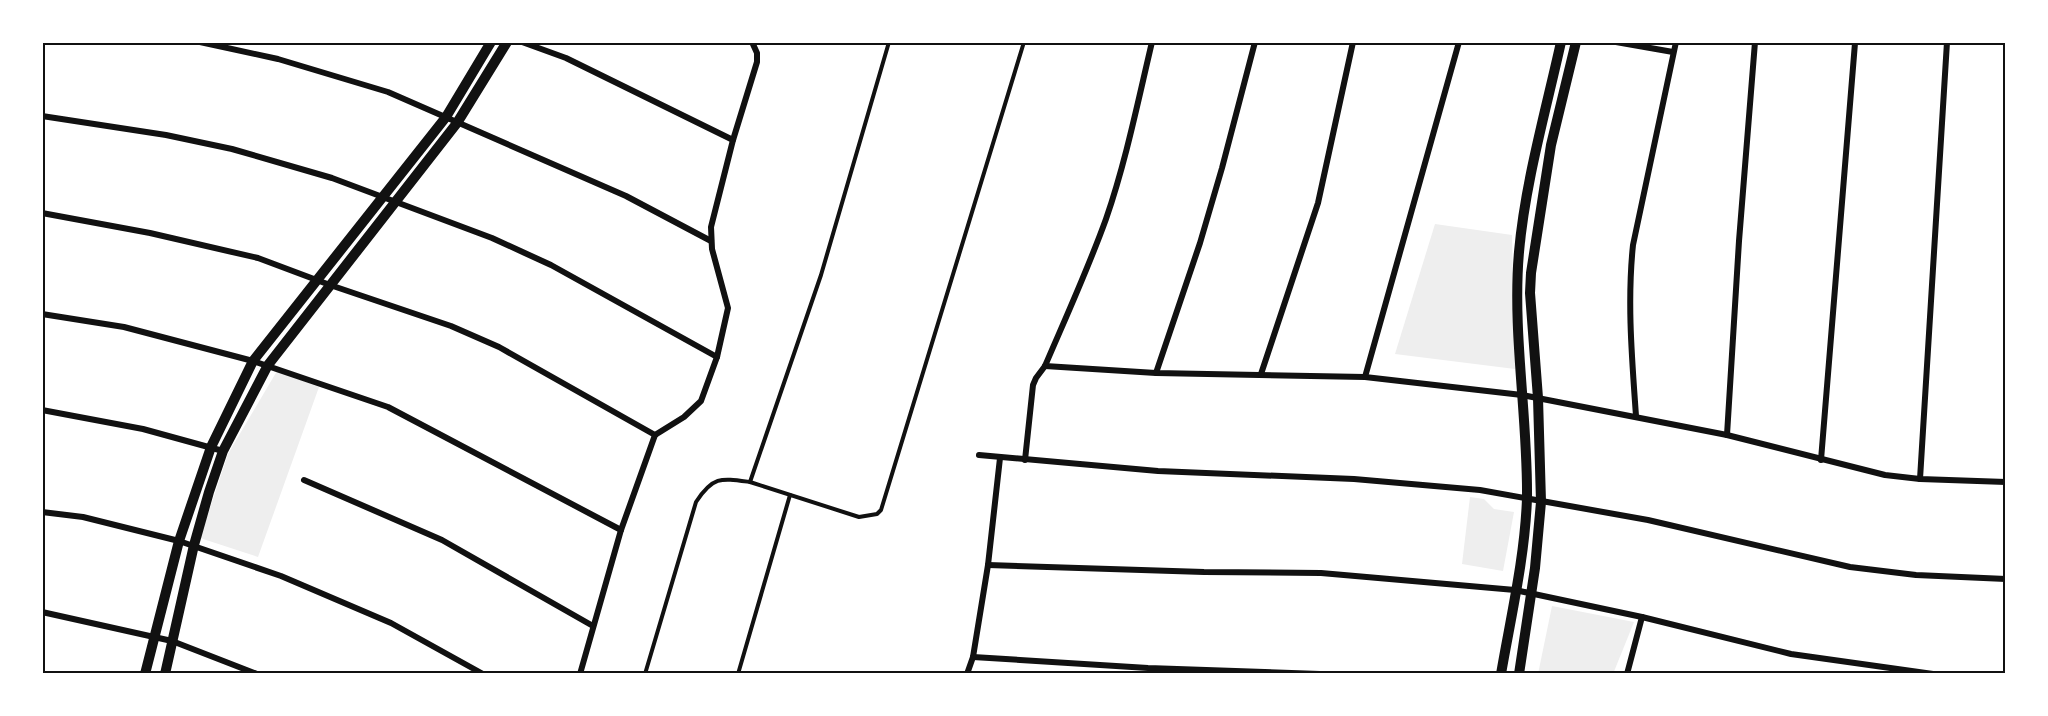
<svg xmlns="http://www.w3.org/2000/svg" width="2048" height="716" font-family="Georgia,serif">
<style>
.green{fill:#eee}
.lines{fill:none;stroke-linecap:round;stroke-linejoin:round}
.service{stroke:#111;stroke-width:4}
.minor{stroke:#111;stroke-width:6}
.tertiary{stroke:#111;stroke-width:10}
.neatline{fill:none;stroke:#111;stroke-width:2}
</style>
<rect width="100%" height="100%" fill="#fff"/>
<g class="green">
<path d="M1435,224L1512,235L1515,369L1395,354Z"/>
<path d="M277,371L319,387L258,557L200,538L228,454Z"/>
<path d="M1470,497L1484,499L1494,509L1514,512L1503,571L1462,564Z"/>
<path d="M1552,606L1634,622L1613,674H1538Z"/>
</g>
<g class="lines">
<g class="service">
<path d="M750,482L859,517L877,514L881,510L1024,42"/>
<path d="M645,674L696,502C713,476 721,478 750,482L821,275L889,42"/>
<path d="M738,674L790,495"/>
</g>
<g class="minor">
<path d="M200,42L278,59L388,92L626,196L711,241"/>
<path d="M522,42L566,58L733,140"/>
<path d="M1616,42L1673,52"/>
<path d="M1826,42H1860"/>
<path d="M42,116L166,135L232,149L332,178L492,238L551,265L717,357"/>
<path d="M42,213L150,233L258,258L330,285L451,326L499,347L655,435"/>
<path d="M42,314L124,327L253,361L388,407L621,530"/>
<path d="M1045,366L1156,373L1365,377L1522,395L1727,435L1885,475L1920,479L2006,482"/>
<path d="M1156,373L1200,243L1222,168L1255,42"/>
<path d="M1261,374L1318,203L1353,42"/>
<path d="M1365,377L1459,42"/>
<path d="M42,410L143,429L223,451"/>
<path d="M1636,416C1632,359 1627,302 1633,245L1676,42"/>
<path d="M655,435L684,417L701,401L717,357L728,308L712,249L711,227L733,140L757,62V53L752,42"/>
<path d="M1727,435L1739,241L1755,42"/>
<path d="M979,455L1158,471L1354,479L1480,490L1648,520L1850,567L1916,575L2006,579"/>
<path d="M1025,460L1033,385L1036,378L1045,366C1066,317 1088,269 1106,219C1126,161 1138,101 1152,42"/>
<path d="M1821,460L1855,43"/>
<path d="M1920,479L1947,42"/>
<path d="M304,480L442,540L593,626"/>
<path d="M42,512L83,517L179,541L281,576L391,623L483,674"/>
<path d="M988,565L1204,572L1321,573L1515,590L1642,617L1791,654L1933,674"/>
<path d="M42,612L172,641L257,674"/>
<path d="M973,657L1148,668L1320,674"/>
<path d="M580,674L621,530L655,435"/>
<path d="M967,674L973,657L988,565L1000,458"/>
<path d="M1627,674L1642,617"/>
</g>
<g class="tertiary">
<path d="M145,674L179,541L211,447L253,361L446,117L491,42"/>
<path d="M165,674L194,545L209,492L223,451L268,365L457,123L507,42"/>
<path d="M1501,674C1511,616 1525,557 1527,498C1528,418 1512,332 1519,252C1525,183 1546,110 1561,42"/>
<path d="M1519,674L1535,568L1541,502L1538,398L1530,293L1531,273L1551,145L1576,42"/>
</g>
</g>
<rect width="2048" height="716" fill="none" stroke="#ffffff" stroke-width="87"/>
<rect x="44" y="44" width="1960" height="628" class="neatline"/>
</svg>
